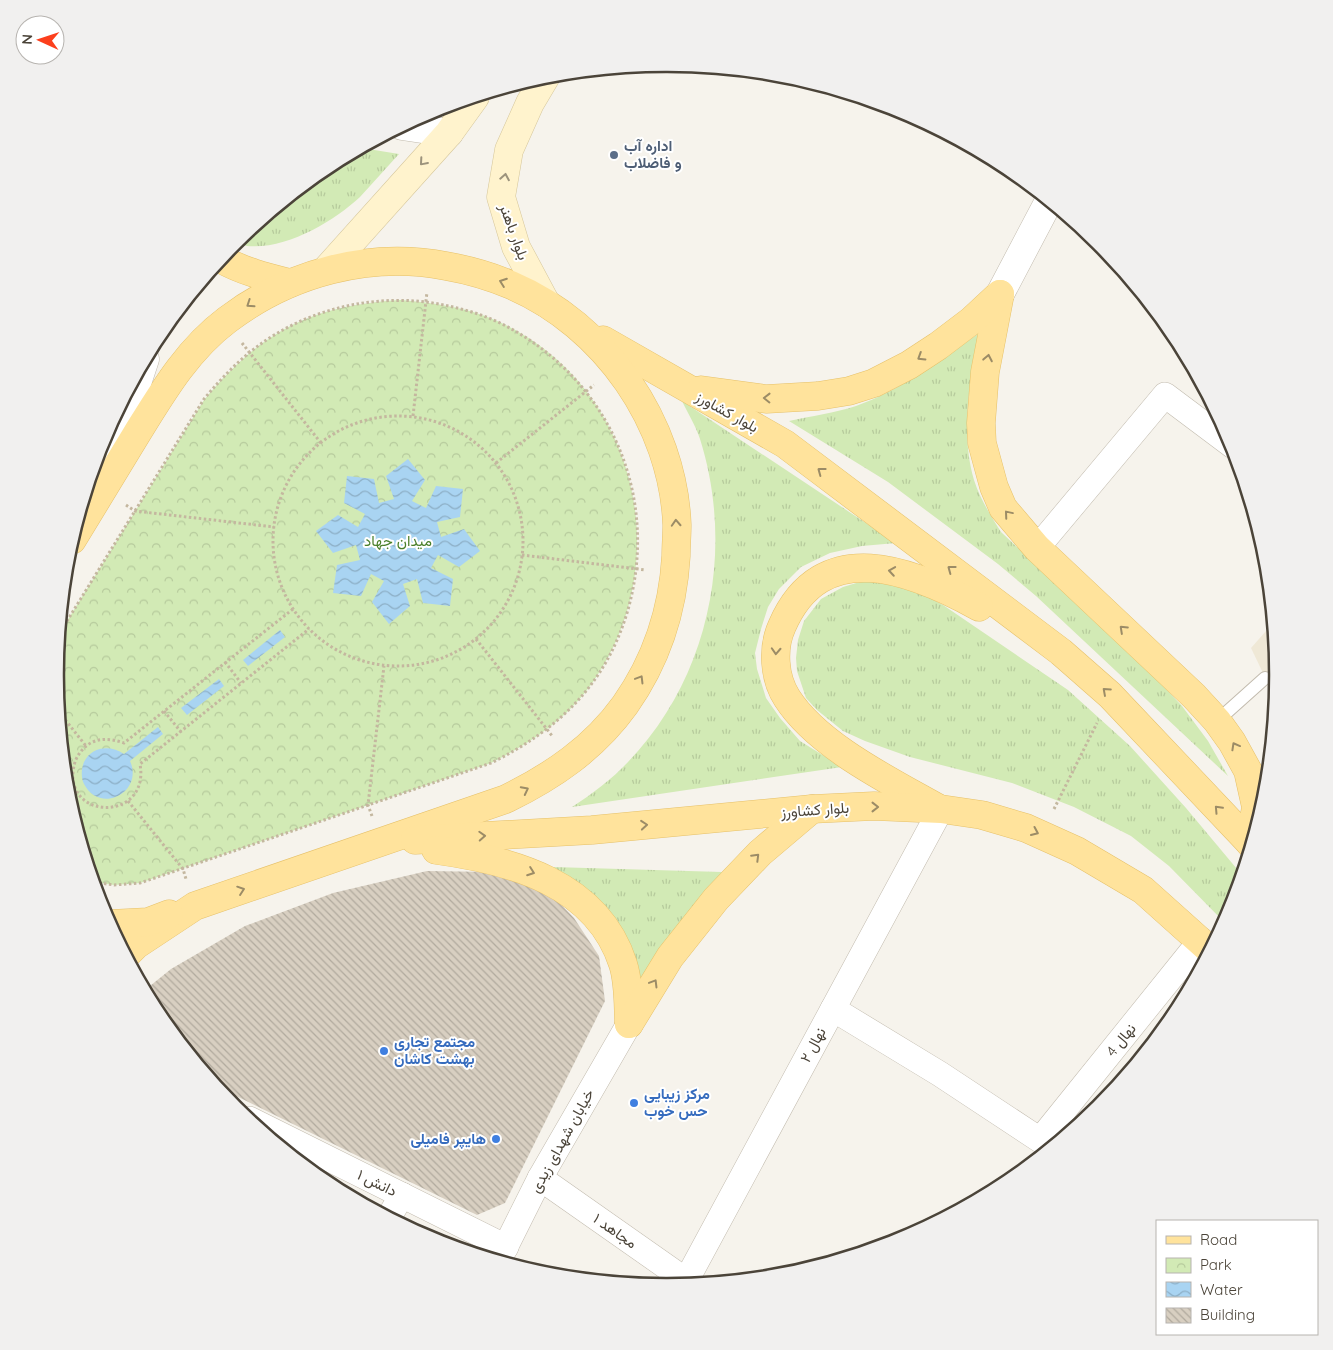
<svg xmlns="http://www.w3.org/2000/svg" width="1333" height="1350" font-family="Quicksand,Vazirmatn,sans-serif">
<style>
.education{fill:#efe8d6}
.grass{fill:url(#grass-tufts)}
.park{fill:url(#park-crowns)}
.water{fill:url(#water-waves)}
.building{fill:url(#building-back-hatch)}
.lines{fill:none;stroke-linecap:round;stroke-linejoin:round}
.service-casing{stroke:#c2bbae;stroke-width:14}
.minor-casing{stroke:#c2bbae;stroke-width:26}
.tertiary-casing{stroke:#c2bbae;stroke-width:29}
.secondary-casing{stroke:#d6c79b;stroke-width:29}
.primary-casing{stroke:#e6c16a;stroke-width:29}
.path{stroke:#c4b79f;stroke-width:3;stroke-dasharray:2.5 2.5;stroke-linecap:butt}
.service{stroke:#fff;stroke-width:12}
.minor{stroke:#fff;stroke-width:25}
.tertiary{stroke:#fff;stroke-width:28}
.secondary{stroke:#fff3cd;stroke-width:28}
.primary{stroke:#ffe39c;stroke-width:28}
.oneway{stroke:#9c937c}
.oneway2{stroke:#9c8c66}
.service-dot{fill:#5c6f8a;stroke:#fff;stroke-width:2}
.shop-dot{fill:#3f7fe0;stroke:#fff;stroke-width:2}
.labels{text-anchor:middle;stroke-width:4;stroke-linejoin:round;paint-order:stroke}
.service-label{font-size:15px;font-weight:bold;fill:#4e5e75;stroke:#fff;text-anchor:start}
.street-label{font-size:15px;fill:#4b4439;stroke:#fff}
.park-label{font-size:15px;fill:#4a7f2a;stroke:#fff}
.shop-label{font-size:15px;font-weight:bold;fill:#366cbe;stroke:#fff;text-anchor:start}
.rim{fill:none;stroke:#4b4439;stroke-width:2.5}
</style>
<defs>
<pattern id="grass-tufts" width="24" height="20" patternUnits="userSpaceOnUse" patternTransform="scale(1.25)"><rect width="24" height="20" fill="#d2eab5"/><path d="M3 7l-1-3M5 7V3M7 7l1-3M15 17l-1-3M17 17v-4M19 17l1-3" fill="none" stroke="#b6ca9c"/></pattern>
<pattern id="park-crowns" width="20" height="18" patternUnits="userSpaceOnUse" patternTransform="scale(1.25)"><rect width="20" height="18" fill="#d2eab5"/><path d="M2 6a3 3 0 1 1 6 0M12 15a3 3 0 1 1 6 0" fill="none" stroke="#b6ca9c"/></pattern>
<pattern id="water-waves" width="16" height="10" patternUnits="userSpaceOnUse" patternTransform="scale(1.25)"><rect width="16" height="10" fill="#a9d4f2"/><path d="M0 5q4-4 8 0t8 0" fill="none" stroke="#8caec5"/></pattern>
<pattern id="building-back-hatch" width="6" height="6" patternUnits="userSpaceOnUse" patternTransform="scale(1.25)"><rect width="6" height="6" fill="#d8cfc1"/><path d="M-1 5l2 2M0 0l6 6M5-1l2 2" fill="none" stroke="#b1aa9e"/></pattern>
</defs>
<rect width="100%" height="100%" fill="#f6f3ec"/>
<path class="education" d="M1273,623L1278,675L1276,700L1251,648Z"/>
<g class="grass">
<path d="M362,148L399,154C386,168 373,183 360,197C331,224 274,257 234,243L327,166Z"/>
<path d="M978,334C970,384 960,431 974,480C980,499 991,516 1001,532L1147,669L1182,706L1208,741L1228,776L1036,596L998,564L888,482L789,421C811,416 835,413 856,406C901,390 939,361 978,334Z"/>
<path d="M682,401L896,543L862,546L830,553L801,567L779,589L768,607L761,629L755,653L757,669L766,698L780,718L800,741L842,767L572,807C592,794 612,779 628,762C710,677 735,550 700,439C696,426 688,414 682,401Z"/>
<path d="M863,581L893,583L917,591L943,605L1068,690L1130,746L1186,808L1242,875L1231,909L1224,922L1169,866L1131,836L1074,807L1012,783L910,757L865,741L843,731L817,710L806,698L797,671L796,658L798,640L804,621L821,599L843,587Z"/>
<path d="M553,867L722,872L678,925L640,981C633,962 627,941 617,923C602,897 577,882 553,867Z"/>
</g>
<path class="park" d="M401,300C434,303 467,307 497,321C635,383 679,559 593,682C567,719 531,743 491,763L140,883L114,885L93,882L67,794L55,675L59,634L204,400C261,331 312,305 401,300Z"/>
<g class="water">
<path d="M408,459L425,480L412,501L426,508L436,486L463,489L460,517L437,522L441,537L464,529L480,551L459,567L438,555L431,568L453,579L450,606L423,603L417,579L403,584L410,606L389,624L372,602L384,581L371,574L361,596L333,593L337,565L360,560L356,545L333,553L316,531L338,515L358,527L365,514L344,503L347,476L374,479L379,503L394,499L386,476Z"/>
<path d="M280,630L285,637L248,666L243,660Z"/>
<path d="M219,679L224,686L187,715L181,708Z"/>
<path d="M158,727L163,734L130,761C144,792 100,815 84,784C81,778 81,769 84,762C92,746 111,745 124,754Z"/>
</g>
<path class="building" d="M427,871L494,872L547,890L574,918L599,956L605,1001L505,1203L477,1215L218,1087L158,1014L145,990L171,969L245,926L333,893Z"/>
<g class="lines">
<g class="service-casing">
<path id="service" d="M1217,721L1265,678"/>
</g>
<g class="minor-casing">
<g id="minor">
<path d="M1037,548L1165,395L1233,446"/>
<path d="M833,1009L940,1074L1040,1140L1201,940"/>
<path d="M249,1119L506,1247"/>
<path d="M540,1178L691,1284"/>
<path d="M389,1217L402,1195"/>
<path d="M499,1260L540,1178L629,1024"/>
<path d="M686,1281L941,809"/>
</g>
</g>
<g class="tertiary-casing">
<g id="tertiary">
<path d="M402,126L449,133"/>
<path d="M1000,294L1049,201"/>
<path d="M109,469L145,359"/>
</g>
</g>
<g class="secondary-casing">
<g id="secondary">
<path d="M546,76L530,103L509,150L501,197L516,247L546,303"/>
<path d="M326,270L449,133L475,97"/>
</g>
</g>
<g class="primary-casing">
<g id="primary">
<path d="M221,259C242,271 266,277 290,283"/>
<path d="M1000,294L985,372L981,423L982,443L994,487L1003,508L1037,548L1194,696L1217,721L1232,742L1248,771L1256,807L1250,843"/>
<path d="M603,340L785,444L1061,652L1110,695L1251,844"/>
<path d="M701,390L766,399L818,396L849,391L874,383L909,365L938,346L971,321L1000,294"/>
<path d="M72,540C93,505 115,470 136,435C162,393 187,350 227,320C289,273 369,251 446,266C469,270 490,276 511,285C605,325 673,423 677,525C677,535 676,546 676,556C673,609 656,661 625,705C594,748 553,776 506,799L195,906L136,945L126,955"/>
<path d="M936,807C888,780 817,745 787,698C774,678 772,648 782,626C822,534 912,570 979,607"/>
<path d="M415,840L592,830L812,809L874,806L941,809L982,815L1026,828L1077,851L1143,890L1210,950"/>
<path d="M436,850C511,860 597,883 623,964C629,983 628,1005 629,1024"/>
<path d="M110,924L148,922L169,914"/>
<path d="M629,1024L670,957L716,899L760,853L812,809"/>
</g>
</g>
<g class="path">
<path d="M242,343L321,443"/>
<circle cx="398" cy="541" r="125"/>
<path d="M413,416L427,292"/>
<path d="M496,463L594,385"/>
<path d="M126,505L135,511L274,527"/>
<path d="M522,555L646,570"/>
<path d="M293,609L124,743C110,738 95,737 84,748C77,755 74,762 73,772C69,821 150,820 140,764L309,629"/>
<path d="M59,634L204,399C225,374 247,351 276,334C324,305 384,294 439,304C459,308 479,313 498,322C608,375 662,495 627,613C605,685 558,730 491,763L140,883L114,885L93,882"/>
<path d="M476,639L553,737"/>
<path d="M225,662L241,683"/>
<path d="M164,711L181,732"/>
<path d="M59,712L86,746"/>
<path d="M128,801L183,869L186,879"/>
<path d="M1054,809L1097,723"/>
<path d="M372,816L368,805L384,666"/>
</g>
<use href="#service" class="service"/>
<use href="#minor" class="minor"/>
<use href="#tertiary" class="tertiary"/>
<use href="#secondary" class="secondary"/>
<use href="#primary" class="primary"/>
</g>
<defs><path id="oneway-chevron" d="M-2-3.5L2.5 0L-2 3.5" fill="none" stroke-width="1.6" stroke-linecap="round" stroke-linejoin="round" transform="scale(1.25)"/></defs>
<g class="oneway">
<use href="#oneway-chevron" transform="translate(423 162) rotate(131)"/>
<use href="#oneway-chevron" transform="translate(505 177) rotate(-80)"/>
</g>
<g class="oneway2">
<use href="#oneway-chevron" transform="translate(503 282) rotate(-160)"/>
<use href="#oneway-chevron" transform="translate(250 304) rotate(146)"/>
<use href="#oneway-chevron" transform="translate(921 357) rotate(148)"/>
<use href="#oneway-chevron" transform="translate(988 358) rotate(-79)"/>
<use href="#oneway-chevron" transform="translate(767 398) rotate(-179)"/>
<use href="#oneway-chevron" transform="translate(821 471) rotate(-143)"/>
<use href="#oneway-chevron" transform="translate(1008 514) rotate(-130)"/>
<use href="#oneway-chevron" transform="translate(676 523) rotate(-93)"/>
<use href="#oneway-chevron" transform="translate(951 569) rotate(-143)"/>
<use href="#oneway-chevron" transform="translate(892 571) rotate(-171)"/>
<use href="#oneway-chevron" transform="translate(1123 629) rotate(-137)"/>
<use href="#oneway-chevron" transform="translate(776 651) rotate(93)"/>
<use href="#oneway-chevron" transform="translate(640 679) rotate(-59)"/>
<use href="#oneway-chevron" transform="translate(1106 691) rotate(-138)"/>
<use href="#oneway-chevron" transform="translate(1235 746) rotate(-119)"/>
<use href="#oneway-chevron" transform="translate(525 790) rotate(-27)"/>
<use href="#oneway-chevron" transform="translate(875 807)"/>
<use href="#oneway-chevron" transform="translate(1218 809) rotate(-133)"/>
<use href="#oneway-chevron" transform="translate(644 825) rotate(-5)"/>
<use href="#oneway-chevron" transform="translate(1035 832) rotate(24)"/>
<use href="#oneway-chevron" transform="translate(482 836) rotate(-3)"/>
<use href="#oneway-chevron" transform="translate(756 857) rotate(-45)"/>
<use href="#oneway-chevron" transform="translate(531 872) rotate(20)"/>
<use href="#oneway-chevron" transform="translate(241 890) rotate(-19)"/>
<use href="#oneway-chevron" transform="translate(654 983) rotate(-59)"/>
</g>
<circle class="service-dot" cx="614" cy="155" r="5"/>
<g class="shop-dot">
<circle cx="384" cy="1051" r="5"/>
<circle cx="634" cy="1103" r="5"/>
<circle cx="496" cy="1139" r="5"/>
</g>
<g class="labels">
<g class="service-label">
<text x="624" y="151">اداره آب<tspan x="624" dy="17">و فاضلاب</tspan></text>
</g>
<g class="street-label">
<text transform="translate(514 232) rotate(70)" y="5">بلوار باهنر</text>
<text transform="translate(727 412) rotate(29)" y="5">بلوار کشاورز</text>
<text transform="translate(815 810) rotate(-4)" y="5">بلوار کشاورز</text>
<text transform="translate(1121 1040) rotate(-51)" y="5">نهال 4</text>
<text transform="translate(813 1045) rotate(-62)" y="5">نهال ۲</text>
<text transform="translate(562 1141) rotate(-61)" y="5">خیابان شهدای زیدی</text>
<text transform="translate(377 1183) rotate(26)" y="5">دانش ۱</text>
<text transform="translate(615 1231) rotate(35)" y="5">مجاهد ۱</text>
</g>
<g class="park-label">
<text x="398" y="546">میدان جهاد</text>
</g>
<g class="shop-label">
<text x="394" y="1047">مجتمع تجاری<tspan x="394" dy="17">بهشت کاشان</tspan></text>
<text x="644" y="1099">مرکز زیبایی<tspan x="644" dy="17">حس خوب</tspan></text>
<text x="486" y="1144" text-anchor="end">هایپر فامیلی</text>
</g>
</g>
<path d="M0 0H1333V1350H0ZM666 72H667A602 602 0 0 1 1269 674V676A602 602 0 0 1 667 1278H666A602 602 0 0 1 64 676V674A602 602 0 0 1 666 72Z" fill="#f1f0ef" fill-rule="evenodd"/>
<path class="rim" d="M666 72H667A602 602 0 0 1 1269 674V676A602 602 0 0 1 667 1278H666A602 602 0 0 1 64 676V674A602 602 0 0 1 666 72Z"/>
<rect x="1156" y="1220" width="162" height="115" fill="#ffffff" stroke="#b7b4b0"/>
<rect x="1166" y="1236" width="25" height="8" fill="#ffe39c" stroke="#b7b4b0"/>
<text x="1200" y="1245" font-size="15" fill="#4b4439">Road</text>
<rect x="1166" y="1258" width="25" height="15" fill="url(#park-crowns)" stroke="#b7b4b0"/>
<text x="1200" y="1270" font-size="15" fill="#4b4439">Park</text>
<rect x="1166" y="1282" width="25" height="15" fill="url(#water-waves)" stroke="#b7b4b0"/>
<text x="1200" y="1295" font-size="15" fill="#4b4439">Water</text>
<rect x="1166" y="1308" width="25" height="15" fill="url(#building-back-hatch)" stroke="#b7b4b0"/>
<text x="1200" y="1320" font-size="15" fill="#4b4439">Building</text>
<g transform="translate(40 40) rotate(273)"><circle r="24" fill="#ffffff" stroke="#b7b4b0"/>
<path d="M0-4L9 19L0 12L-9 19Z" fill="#fc3f1d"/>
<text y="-8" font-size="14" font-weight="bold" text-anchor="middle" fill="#4b4439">N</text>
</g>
</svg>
